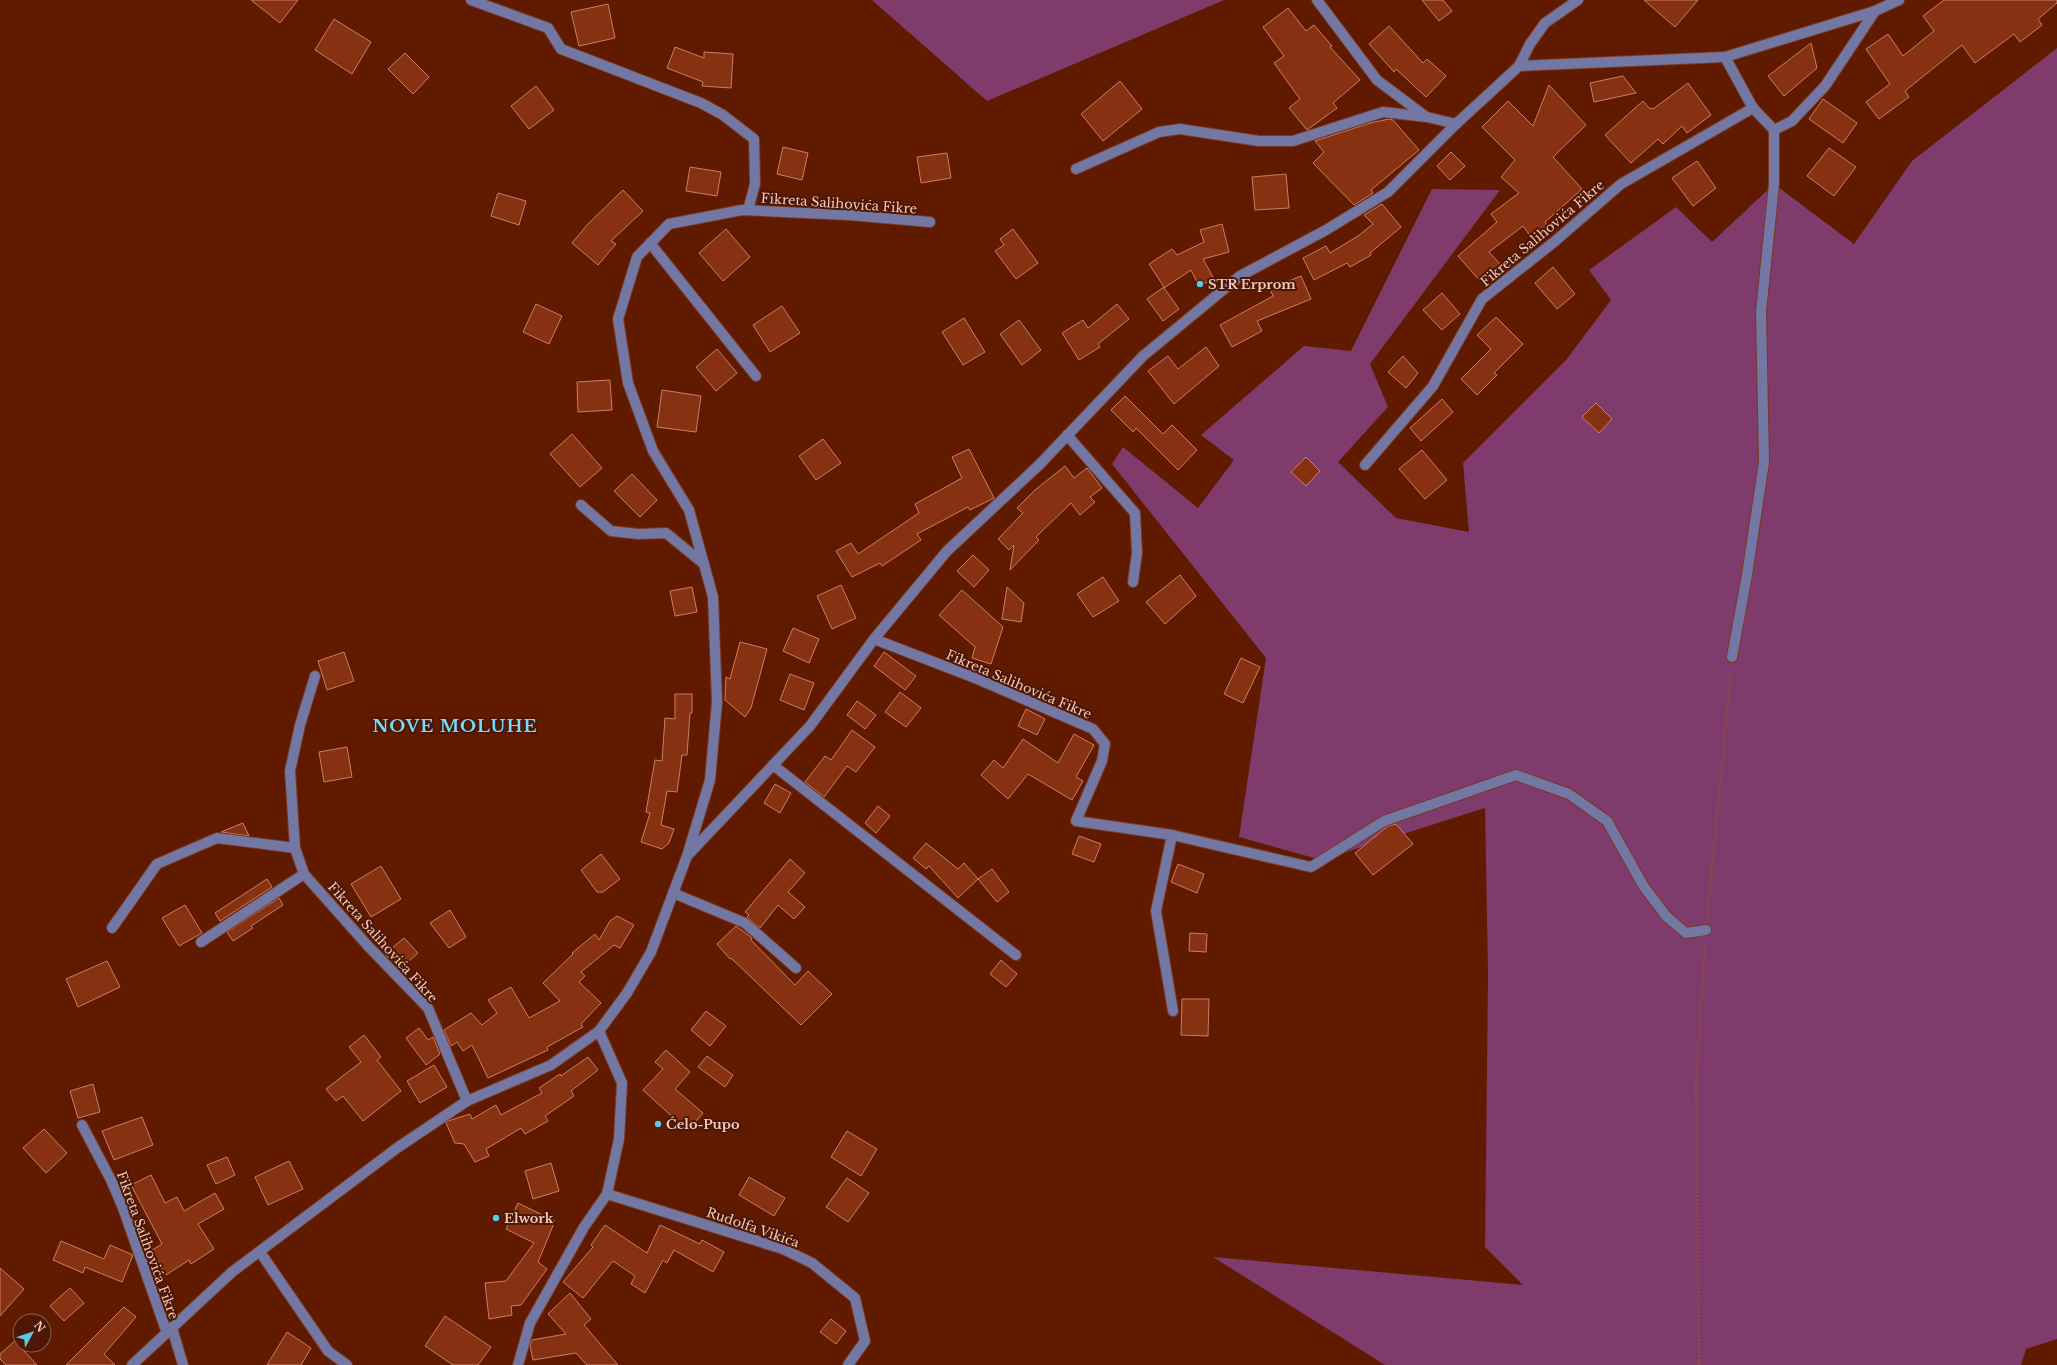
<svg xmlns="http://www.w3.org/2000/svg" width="2057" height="1365" font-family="'Libre Baskerville',serif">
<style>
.green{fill:#7e3b6b}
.building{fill:#853112;stroke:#cd7e63}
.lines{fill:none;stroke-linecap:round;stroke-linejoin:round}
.minor-casing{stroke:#7a3921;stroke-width:12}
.path{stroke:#8c4f38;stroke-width:2.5;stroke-dasharray:2 2;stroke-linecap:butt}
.minor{stroke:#7277a4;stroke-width:10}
.poi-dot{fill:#5bc8e6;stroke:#4c1704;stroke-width:1.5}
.labels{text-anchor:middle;stroke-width:4;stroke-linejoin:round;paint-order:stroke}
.street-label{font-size:13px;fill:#f4c8ba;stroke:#4c1704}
.poi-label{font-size:13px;font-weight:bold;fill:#f4c8ba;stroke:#4c1704;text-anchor:start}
.district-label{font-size:17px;font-weight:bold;letter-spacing:1px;fill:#79daf7;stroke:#4c1704}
</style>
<rect width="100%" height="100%" fill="#5f1a00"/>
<g class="green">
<path d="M872,0H1224L987,101Z"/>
<path d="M2057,48V1339L2026,1349L2021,1365H1385L1213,1257L1523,1285L1485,1247L1488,975L1485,808L1321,860L1239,837L1266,658L1112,464L1123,447L1198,508L1234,460L1201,435L1304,346L1351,351L1432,189L1500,190L1370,364L1388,407L1338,462L1396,518L1469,532L1463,463L1566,360L1611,300L1589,270L1676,207L1712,242L1774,184L1854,244L1912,161Z"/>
</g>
<g class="building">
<path d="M251,0H298L280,23Z"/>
<path d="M1422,0H1443L1452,11L1439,21Z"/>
<path d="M1644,0H1698L1675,27Z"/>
<path d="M1944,0H2057V3L2038,19L2042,25L2020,42L2014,34L1975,63L1962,45L1905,91L1909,97L1879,119L1866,102L1890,84L1866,49L1888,34L1903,56L1934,31L1923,16Z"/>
<path d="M608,4L615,38L579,46L571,12Z"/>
<path d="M1288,8L1306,31L1314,25L1332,46L1330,47L1360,80L1333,103L1337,108L1307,130L1289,108L1300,99L1274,63L1284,56L1263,27Z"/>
<path d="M334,19L371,42L352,74L315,50Z"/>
<path d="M1389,26L1423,63L1427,59L1446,76L1426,97L1396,69L1394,72L1369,44Z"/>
<path d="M1811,43L1817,68L1784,96L1768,76Z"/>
<path d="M675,47L704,58V52L733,54L731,88L702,86L703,82L667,68Z"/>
<path d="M405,53L429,77L413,94L388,69Z"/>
<path d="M1623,76L1636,93L1594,102L1590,83Z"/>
<path d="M1120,81L1142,109L1103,141L1081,114Z"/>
<path d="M1688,83L1711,115L1687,133L1682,126L1663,144L1658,139L1631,163L1605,135L1643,101L1650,109L1651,108L1653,109Z"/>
<path d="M1549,85L1586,125L1553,157L1582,189L1545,222L1549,227L1533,240L1523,226L1489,252L1500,264L1480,281L1458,256L1497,222L1491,214L1519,193L1501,177L1515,160L1482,127L1508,101L1533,126Z"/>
<path d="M536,86L554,110L529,129L511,106Z"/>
<path d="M1823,99L1857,123L1843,143L1809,119Z"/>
<path d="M1389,119L1393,120L1419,150L1371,190L1373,193L1354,205L1313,163L1324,152L1315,141L1370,123Z"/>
<path d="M783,147L808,153L802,180L777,174Z"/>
<path d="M1829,148L1856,167L1834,196L1807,176Z"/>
<path d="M1451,152L1465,166L1450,180L1437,166Z"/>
<path d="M947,153L951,178L921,183L917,157Z"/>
<path d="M1697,161L1716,188L1693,206L1672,178Z"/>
<path d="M690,167L721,172L717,196L686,191Z"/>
<path d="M1286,174L1289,208L1255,210L1252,177Z"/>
<path d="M623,190L643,211L611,241L616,244L598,265L572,243L588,224Z"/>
<path d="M498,193L526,201L519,225L491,216Z"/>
<path d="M1382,204L1401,227L1370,253L1371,255L1350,267L1347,263L1314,280L1303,258L1326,246L1330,253L1358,236L1373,224L1364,215Z"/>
<path d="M1222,224L1229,252L1203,259L1214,279L1199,286L1191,270L1164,288L1179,309L1163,321L1147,299L1164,287L1149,264L1172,249L1177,255L1204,242L1200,230Z"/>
<path d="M726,229L750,257L723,281L699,253Z"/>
<path d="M1013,229L1038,263L1016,279L995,251L1004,245L1000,239Z"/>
<path d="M1553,267L1575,294L1557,309L1535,283Z"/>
<path d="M1301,276L1311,299L1257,321L1262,331L1232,347L1220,325L1273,296L1270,289Z"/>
<path d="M1442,293L1460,314L1442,330L1423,310Z"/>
<path d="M536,304L562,316L549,344L523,332Z"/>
<path d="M1117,304L1129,319L1098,344L1100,347L1079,360L1062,333L1083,320L1088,328Z"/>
<path d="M782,306L800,333L770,352L753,325Z"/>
<path d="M1496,317L1523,344L1494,373L1497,375L1477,395L1461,379L1491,349L1477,335Z"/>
<path d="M964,318L985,352L963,365L942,332Z"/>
<path d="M1019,320L1041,350L1022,365L1000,334Z"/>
<path d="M1206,347L1219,366L1174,404L1148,371L1168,356L1178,369Z"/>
<path d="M717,349L737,373L716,391L696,367Z"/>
<path d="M1403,356L1418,373L1406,388L1388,372Z"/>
<path d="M610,380L612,410L578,412L577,382Z"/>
<path d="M662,390L701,396L696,432L657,427Z"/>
<path d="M1125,396L1163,434L1172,425L1197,450L1178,470L1136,428L1133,432L1111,410Z"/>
<path d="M1442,399L1453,412L1421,441L1410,428Z"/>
<path d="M1596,403L1612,419L1599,433L1582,417Z"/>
<path d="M572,434L602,468L580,487L550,454Z"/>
<path d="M823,439L841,463L816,480L799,456Z"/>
<path d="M969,449L994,498L970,510L968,507L917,534L921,540L882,566L880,563L852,577L836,551L851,543L858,554L919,513L915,504L962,478L952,457Z"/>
<path d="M1422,450L1447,480L1425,499L1399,469Z"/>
<path d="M1306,457L1320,471L1306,486L1291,472Z"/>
<path d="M1065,466L1074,478L1087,468L1102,488L1090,497L1095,502L1080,515L1071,503L1036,537L1039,540L1010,570L1014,545L1009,550L998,539L1023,513L1017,508L1035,490Z"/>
<path d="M632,474L657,500L640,517L614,491Z"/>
<path d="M973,555L989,570L974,587L957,571Z"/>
<path d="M1180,575L1196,596L1165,624L1146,602Z"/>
<path d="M1103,577L1119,601L1093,617L1077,594Z"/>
<path d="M841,585L856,618L832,629L817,596Z"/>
<path d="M692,587L697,612L675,616L670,591Z"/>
<path d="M1007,587L1024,603L1021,622L1002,619Z"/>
<path d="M962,590L1003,627L991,664L972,658L975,647L939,615Z"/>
<path d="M793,628L819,639L809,663L783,651Z"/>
<path d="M740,642L767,649L751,708L745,717L725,700L726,677L730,679Z"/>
<path d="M344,652L354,681L327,690L318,661Z"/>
<path d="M884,652L916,676L905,690L874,666Z"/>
<path d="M1241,658L1260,667L1243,703L1224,694Z"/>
<path d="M790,674L814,683L804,710L780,700Z"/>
<path d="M900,692L921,708L906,727L885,712Z"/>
<path d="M675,694H692V713H690L687,755H682L677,792L667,791L661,825L674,829L669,843L662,849L641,842L650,813L646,812L655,760L662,761L665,718L675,719Z"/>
<path d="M857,701L876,715L865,729L847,715Z"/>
<path d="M1026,709L1045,719L1037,735L1018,726Z"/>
<path d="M852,730L875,747L856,772L847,766L824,797L805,782L825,756L831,760Z"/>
<path d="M1074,734L1094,745L1076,777L1083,781L1072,800L1028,774L1008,799L981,775L994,760L1003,768L1023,739L1058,763Z"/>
<path d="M347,747L352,777L324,782L319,752Z"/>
<path d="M775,784L791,793L780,813L764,803Z"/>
<path d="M878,806L890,816L876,833L865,823Z"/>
<path d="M243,823L249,836L221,832Z"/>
<path d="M1396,824L1413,844L1373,875L1355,853L1388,826Z"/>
<path d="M1079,836L1101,844L1094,862L1072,854Z"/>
<path d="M926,843L958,869L964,863L978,879L958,898L929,866L926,869L913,858Z"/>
<path d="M601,854L620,879L603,892H597L581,870Z"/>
<path d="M790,859L805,873L788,892L805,907L794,919L778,905L760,928L747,917L749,915L745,912Z"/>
<path d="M1178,864L1204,874L1197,893L1171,882Z"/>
<path d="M381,866L401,899L371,917L351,884Z"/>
<path d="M992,869L1009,892L997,902L978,879Z"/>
<path d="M267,879L272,887L220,921L215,913Z"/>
<path d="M279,898L283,905L251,926L253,928L233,941L227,932Z"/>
<path d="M185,905L202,933L179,946L162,918Z"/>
<path d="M450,910L466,937L449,948L430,923Z"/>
<path d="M617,916L634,925L620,948L614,945L581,972L585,976L579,982L601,1003L581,1024L583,1027L547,1047L548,1050L488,1078L472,1045L463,1051L457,1042L451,1046L444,1030L471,1013L482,1025L497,1013L488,1000L511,987L529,1018L560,1001L543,983L573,954L572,953L595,934L599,940L610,921Z"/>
<path d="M736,926L752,938L751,940L795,985L808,971L832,994L801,1025L731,958L730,959L717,944Z"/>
<path d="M1190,933L1207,934L1206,952L1189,951Z"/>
<path d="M404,938L418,953L400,969L385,954Z"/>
<path d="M1001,960L1017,974L1006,987L990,974Z"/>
<path d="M107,961L120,987L78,1007L66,979Z"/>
<path d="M1182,999H1209L1208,1036L1181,1035Z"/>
<path d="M706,1011L726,1026L710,1046L691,1030Z"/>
<path d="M419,1028L428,1040L433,1037L440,1054L426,1065L406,1038Z"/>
<path d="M364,1035L381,1057L377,1060L401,1091L363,1121L343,1096L336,1101L326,1089L361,1062L349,1047Z"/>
<path d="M666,1050L690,1072L675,1089L703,1113L688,1131L643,1090L663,1069L655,1062Z"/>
<path d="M707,1056L733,1075L725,1087L698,1067Z"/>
<path d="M588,1057L598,1070L571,1091L574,1096L545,1116L548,1121L525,1134L521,1128L486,1149L489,1156L475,1162L464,1144L455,1143L446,1123L448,1121L470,1114L472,1119L496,1105L501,1115L542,1093L539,1088L560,1074L561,1076Z"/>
<path d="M434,1065L447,1087L420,1103L407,1081Z"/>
<path d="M93,1084L100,1112L78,1118L70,1091Z"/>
<path d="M142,1117L153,1145L114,1160L102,1131Z"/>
<path d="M44,1129L67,1153L46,1173L23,1148Z"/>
<path d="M847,1131L877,1149L861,1176L831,1157Z"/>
<path d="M227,1157L235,1175L216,1184L207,1165Z"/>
<path d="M289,1161L303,1189L268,1205L255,1177Z"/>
<path d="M551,1163L559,1191L533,1199L525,1171Z"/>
<path d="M151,1175L165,1203L177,1197L184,1211L215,1193L224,1209L198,1224L214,1249L191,1264L189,1260L166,1275L151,1251L162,1244L131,1185Z"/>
<path d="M749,1177L785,1198L774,1216L739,1195Z"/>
<path d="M847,1178L869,1193L848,1222L826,1207Z"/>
<path d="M518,1203L555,1221L538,1262L547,1269L521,1305L511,1306L512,1315L489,1319L485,1283L506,1281L534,1243L506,1229Z"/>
<path d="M605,1225L647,1253L660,1225L700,1244L702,1240L724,1252L713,1272L674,1250L667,1263L663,1260L645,1293L631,1284L635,1276L613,1261L583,1298L563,1282L593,1247L591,1245Z"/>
<path d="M61,1241L104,1259L110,1245L133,1255L122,1282L85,1267L83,1273L53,1260Z"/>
<path d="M0,1268L24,1289L0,1316Z"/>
<path d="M70,1288L84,1303L64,1321L50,1306Z"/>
<path d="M570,1293L591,1319L584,1325L618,1365H587L576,1353L533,1360L530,1346L532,1340L566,1334L548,1314Z"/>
<path d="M124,1307L136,1317L104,1354L115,1365H66Z"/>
<path d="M445,1316L491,1347L478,1365H453L425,1346Z"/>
<path d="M831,1319L846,1331L836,1344L820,1332Z"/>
<path d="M287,1332L311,1348L301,1365H267Z"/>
<path d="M15,1341L37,1365H6L0,1359V1354Z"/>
</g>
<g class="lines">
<g class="minor-casing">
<g id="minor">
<path d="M471,0L548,28L561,49L701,103L723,115L754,139L755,184L748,210"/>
<path d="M1317,0L1377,80L1425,116"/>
<path d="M1725,57L1753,108L1774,130L1792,121L1825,86L1875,11"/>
<path d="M1519,66L1530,44L1545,23L1578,0"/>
<path d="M1076,169L1159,132L1180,129L1259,141H1293L1383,112L1427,117L1456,124"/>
<path d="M650,243L756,376"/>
<path d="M1067,435L1135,513L1137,553L1133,582"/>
<path d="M1365,465L1433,386L1482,299L1554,242L1621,184L1753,108"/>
<path d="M581,505L611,531L638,534L666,533L704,564"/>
<path d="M874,639L975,678L1093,729L1105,744L1102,761L1076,821L1172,835L1311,867L1384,821L1516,775L1569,794L1607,821L1644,887L1667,917L1686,933L1706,930"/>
<path d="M1732,657L1747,575L1764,462L1761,312L1774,184V130"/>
<path d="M315,676L300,725L290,771L295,848L304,874L368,946L428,1008L467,1101"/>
<path d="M773,765L1016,955"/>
<path d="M1172,835L1156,911L1173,1011"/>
<path d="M688,853L710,780L717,702L713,597L689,510L653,451L628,383L618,319L637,257L669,224L742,210L849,215L930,222"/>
<path d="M673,893L745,923L796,968"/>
<path d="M112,928L157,864L217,838L295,848"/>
<path d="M201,942L304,874"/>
<path d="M82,1125L111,1180L123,1208L167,1333"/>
<path d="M607,1194L783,1249L812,1263L855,1298L865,1341L848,1365"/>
<path d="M260,1252L328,1351L347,1365"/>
<path d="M172,1328L183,1365"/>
<path d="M132,1365L232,1272L397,1148L467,1101L551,1065L599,1031L627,993L651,952L687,856L810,726L874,639L947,551L1039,465L1143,356L1240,276L1326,230L1388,192L1456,124L1519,66L1725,57L1875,11L1899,0"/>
<path d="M518,1365L530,1323L584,1227L607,1194L619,1139L622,1083L599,1031"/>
</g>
</g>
<g class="path">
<path d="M1707,917L1731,671"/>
<path d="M1699,1365L1696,1084L1705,944"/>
</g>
<use href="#minor" class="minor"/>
</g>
<g class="poi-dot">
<circle cx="1200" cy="284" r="4"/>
<circle cx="658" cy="1124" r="4"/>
<circle cx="496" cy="1218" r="4"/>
</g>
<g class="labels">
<g class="street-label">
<text transform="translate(839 203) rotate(4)" y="5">Fikreta Salihovića Fikre</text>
<text transform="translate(1542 233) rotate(-40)" y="5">Fikreta Salihovića Fikre</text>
<text transform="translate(1019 684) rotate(23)" y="5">Fikreta Salihovića Fikre</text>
<text transform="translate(383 942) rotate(48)" y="5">Fikreta Salihovića Fikre</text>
<text transform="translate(753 1227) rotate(19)" y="5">Rudolfa Vikića</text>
<text transform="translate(148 1245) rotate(70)" y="5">Fikreta Salihovića Fikre</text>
</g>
<g class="poi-label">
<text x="1208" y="289">STR Erprom</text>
<text x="666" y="1129">Ćelo-Pupo</text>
<text x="504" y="1223">Elwork</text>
</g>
<g class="district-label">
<text x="455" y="732">NOVE MOLUHE</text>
</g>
</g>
<g transform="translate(32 1333) rotate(50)"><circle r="19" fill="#4c1704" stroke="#8f5e4d"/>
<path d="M0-3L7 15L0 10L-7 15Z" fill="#5bc8e6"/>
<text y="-6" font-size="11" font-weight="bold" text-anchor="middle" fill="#f4c8ba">N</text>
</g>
</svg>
